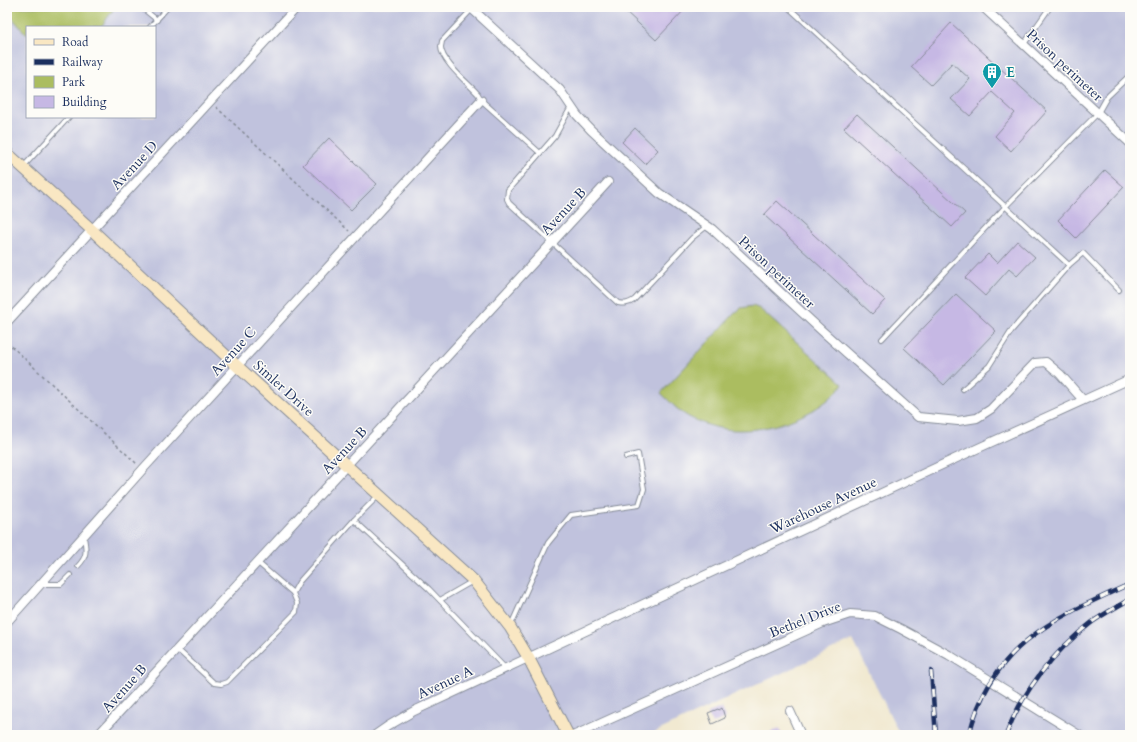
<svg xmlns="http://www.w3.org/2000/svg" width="1137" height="742" font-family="Cardo,serif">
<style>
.industrial{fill:#c0c2dd;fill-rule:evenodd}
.green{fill:#abbd60;stroke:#63765f}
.building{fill:#c6b8e4}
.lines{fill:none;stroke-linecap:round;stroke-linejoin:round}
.lane-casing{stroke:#868c98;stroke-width:6}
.street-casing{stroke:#868c98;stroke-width:10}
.secondary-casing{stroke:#868c98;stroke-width:13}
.path{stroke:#868c98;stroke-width:1.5;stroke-dasharray:3 3;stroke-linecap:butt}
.lane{stroke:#fff;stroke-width:4}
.street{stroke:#fff;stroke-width:8}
.secondary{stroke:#f9e7c3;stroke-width:11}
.rail-casing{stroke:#1b2f5e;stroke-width:4.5}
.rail{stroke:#fdfcf7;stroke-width:3;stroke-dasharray:9;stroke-linecap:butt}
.labels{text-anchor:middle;stroke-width:3;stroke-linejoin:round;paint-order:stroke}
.street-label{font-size:14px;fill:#1b2f5e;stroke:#fdfcf7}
.culture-label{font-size:14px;font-weight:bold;fill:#0d838f;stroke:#fdfcf7;text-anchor:start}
</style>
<rect width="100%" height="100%" fill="#fdfcf7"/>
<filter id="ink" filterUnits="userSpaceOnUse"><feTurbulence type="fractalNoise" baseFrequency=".025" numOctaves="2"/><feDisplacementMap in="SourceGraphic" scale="8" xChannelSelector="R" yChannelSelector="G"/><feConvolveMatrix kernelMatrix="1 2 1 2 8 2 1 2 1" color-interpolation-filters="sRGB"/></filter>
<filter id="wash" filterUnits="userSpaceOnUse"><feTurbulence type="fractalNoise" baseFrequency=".012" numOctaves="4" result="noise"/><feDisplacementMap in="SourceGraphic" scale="16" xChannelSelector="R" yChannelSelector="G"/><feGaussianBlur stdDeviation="0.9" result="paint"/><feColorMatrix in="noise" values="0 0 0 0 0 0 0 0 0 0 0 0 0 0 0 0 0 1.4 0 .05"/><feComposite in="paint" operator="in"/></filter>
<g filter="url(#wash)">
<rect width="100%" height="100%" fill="#f1e9d1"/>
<path class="industrial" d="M7,7H1130V735H900L853,640L649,735H7ZM27,27H155V117H27Z"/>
<g class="green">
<path d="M7,7H115L101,27H27V35L7,12Z"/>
<path d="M753,306L760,309L843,384C839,389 835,394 830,398C809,417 770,430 742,430C725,431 704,425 689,417C678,411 669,401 661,393L734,314L741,308Z"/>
</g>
<g id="blocks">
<g class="building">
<path d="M625,7H687L656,40L623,9Z"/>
<path d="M951,23L1047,111L1011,151L995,136L1015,113L992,92L970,116L951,99L970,79L952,63L931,85L911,67Z"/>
<path d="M857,114L965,213L952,227L844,128Z"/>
<path d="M635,128L658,150L645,164L622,142Z"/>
<path d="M329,138L377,184L351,210L303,165Z"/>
<path d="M1105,170L1124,187L1076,238L1058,220Z"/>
<path d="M777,201L885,300L872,314L764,215Z"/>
<path d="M1017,241L1035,257L1017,276L1009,269L985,296L965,278L988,254L997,263Z"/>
<path d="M956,294L996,331L944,385L904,348Z"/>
<path d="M722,708L725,718L712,724L708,713L718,709L719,710Z"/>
<path d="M779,729L782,735H765L776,730V731Z"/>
</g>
</g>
</g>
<g filter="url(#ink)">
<use href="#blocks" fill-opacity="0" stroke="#868c98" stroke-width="1"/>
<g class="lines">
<g class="lane-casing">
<g id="lane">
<path d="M141,7L157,20"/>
<path d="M788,7L1069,265L1012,330L989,366L963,389"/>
<path d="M472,9L442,41C442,42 441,46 441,47C441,61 469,84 478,94L481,100L540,153"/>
<path d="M150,27L168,7"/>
<path d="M1024,44L1050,7"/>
<path d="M571,107L555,136L508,190L507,199L509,203L618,303C624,304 628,304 634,300L692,238L707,226"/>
<path d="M23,167L69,117"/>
<path d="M1069,265L1083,253L1119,290"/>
<path d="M882,339L1005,207L1098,113L1107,97L1130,75"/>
<path d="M354,520L379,495"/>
<path d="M257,562L293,593"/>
<path d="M78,566C88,556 86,549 84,537"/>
<path d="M41,584H61L70,575"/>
<path d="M440,600L473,581"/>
<path d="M511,625L548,543L571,515L639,505L644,489L638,454L626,457"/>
<path d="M177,649L214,683L221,684L227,682L296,612L297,603L293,593L299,582L354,520L429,589L505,668"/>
</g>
</g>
<g class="street-casing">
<g id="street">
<path d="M470,7L560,90L577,115L591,130L659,193L712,229L821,330L918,417L958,421L977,418L991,409L1035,363L1046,362L1060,374L1083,400"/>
<path d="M983,7L1130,143"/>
<path d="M7,322L297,7"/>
<path d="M7,622L143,469L481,100"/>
<path d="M790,711L801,735"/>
<path d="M98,735L608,182"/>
<path d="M375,735L388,726L414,711L961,456L1130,379"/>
<path d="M575,735L823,623L850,614L875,616L901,629L949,655L1079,735"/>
</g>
</g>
<g class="secondary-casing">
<path id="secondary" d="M7,153L92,230L237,366L474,581L510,627L528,657L568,735"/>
</g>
<g class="path">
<path d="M216,107L349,231"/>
<path d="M7,342L137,464"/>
</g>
<use href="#lane" class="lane"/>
<use href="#street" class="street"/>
<use href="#secondary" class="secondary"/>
<g class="rail-casing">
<g id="rail">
<path d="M931,671L936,735"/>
<path d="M969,735C992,644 1053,619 1130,584"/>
<path d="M1006,735C1022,692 1054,651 1091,623C1103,614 1117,607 1130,599"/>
</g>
</g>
<use href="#rail" class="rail"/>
</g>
</g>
<defs>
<g id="building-pin" transform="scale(1)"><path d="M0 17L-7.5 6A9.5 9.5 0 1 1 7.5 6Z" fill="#0f9aa8" stroke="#fdfcf7"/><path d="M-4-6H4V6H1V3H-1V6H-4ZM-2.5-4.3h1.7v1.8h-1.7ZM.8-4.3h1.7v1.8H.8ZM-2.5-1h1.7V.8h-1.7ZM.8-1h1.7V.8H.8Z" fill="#fff"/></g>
</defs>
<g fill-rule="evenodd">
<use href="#building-pin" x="992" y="72"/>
</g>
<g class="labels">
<g class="street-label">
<text transform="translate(1065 65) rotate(43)" y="5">Prison perimeter</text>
<text transform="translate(134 165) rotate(-47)" y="5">Avenue D</text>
<text transform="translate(563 211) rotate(-47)" y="5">Avenue B</text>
<text transform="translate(777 272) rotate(43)" y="5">Prison perimeter</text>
<text transform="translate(233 351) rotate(-48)" y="5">Avenue C</text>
<text transform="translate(284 388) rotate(42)" y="5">Simler Drive</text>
<text transform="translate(344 450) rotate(-47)" y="5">Avenue B</text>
<text transform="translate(823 505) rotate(-25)" y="5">Warehouse Avenue</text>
<text transform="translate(805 619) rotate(-22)" y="5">Bethel Drive</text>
<text transform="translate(445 682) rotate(-25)" y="5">Avenue A</text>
<text transform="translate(124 688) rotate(-48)" y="5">Avenue B</text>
</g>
<g class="culture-label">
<text x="1006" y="77">E</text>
</g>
</g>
<rect width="1137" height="742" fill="none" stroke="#fdfcf7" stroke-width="24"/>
<rect x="26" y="26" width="130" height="92" fill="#fdfcf7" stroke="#a3aaba"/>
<rect x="34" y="39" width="20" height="6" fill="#f9e7c3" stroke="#a3aaba"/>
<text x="62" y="46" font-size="12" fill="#1b2f5e">Road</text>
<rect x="34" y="59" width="20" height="6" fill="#1b2f5e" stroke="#a3aaba"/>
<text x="62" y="66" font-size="12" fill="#1b2f5e">Railway</text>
<rect x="34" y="76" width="20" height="12" fill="#abbd60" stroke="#a3aaba"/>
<text x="62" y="86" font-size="12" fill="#1b2f5e">Park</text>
<rect x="34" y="96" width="20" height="12" fill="#c6b8e4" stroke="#a3aaba"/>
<text x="62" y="106" font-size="12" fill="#1b2f5e">Building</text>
</svg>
